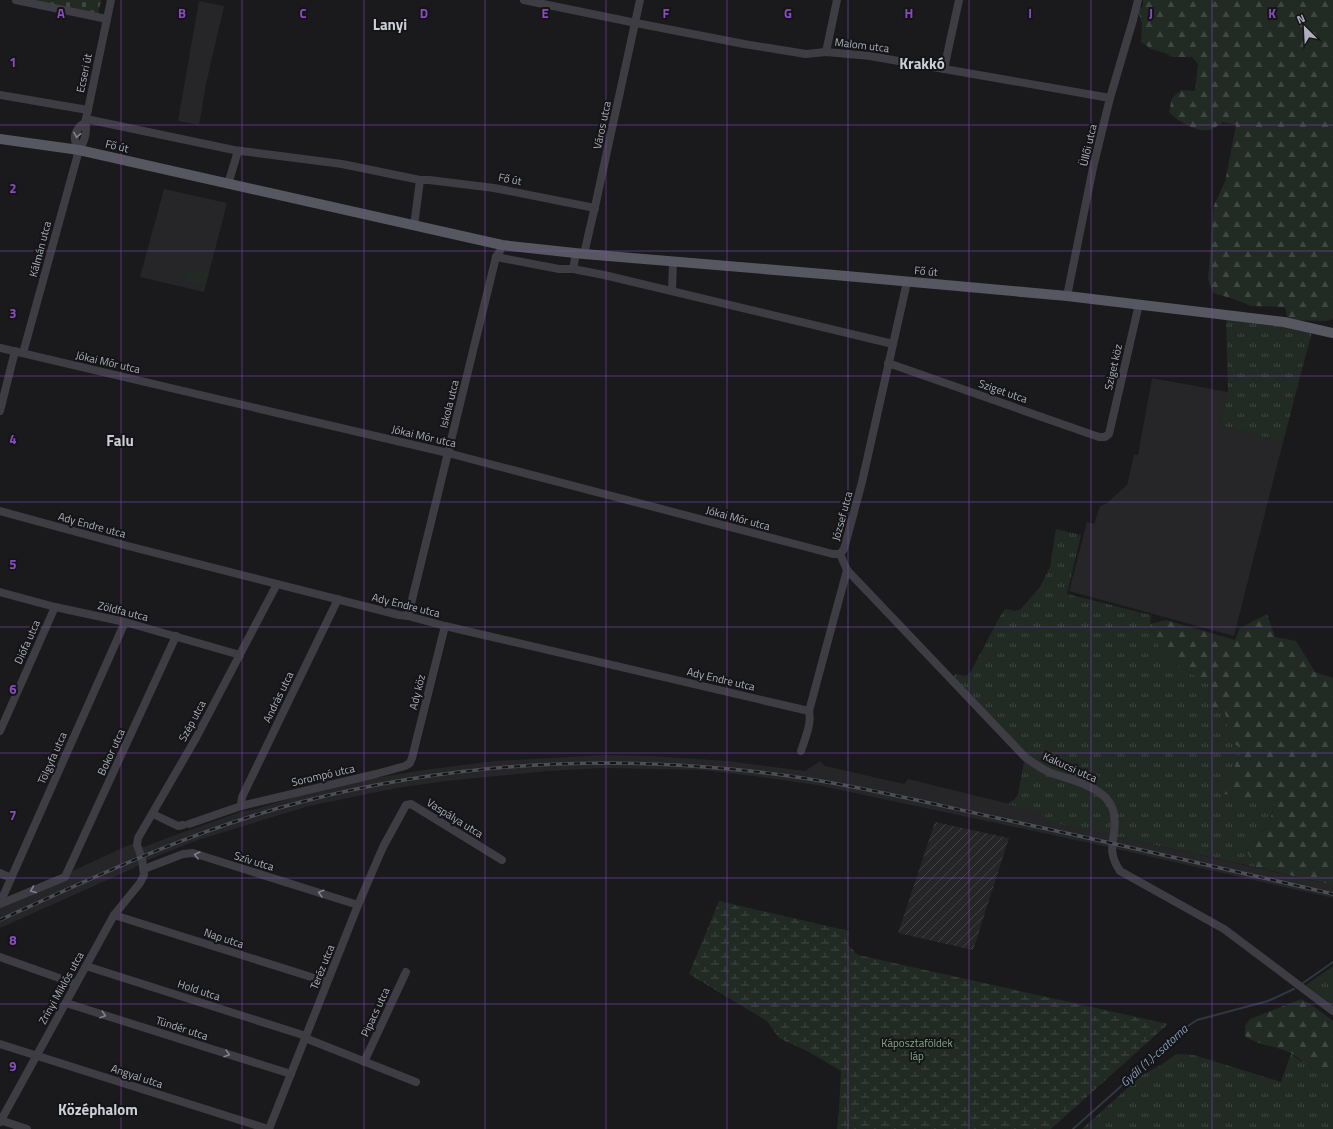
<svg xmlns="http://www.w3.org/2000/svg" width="1333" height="1129" font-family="'Titillium Web',sans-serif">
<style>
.built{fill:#262629}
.industrial{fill:url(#industrial-furrows)}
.grass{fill:url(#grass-tufts)}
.forest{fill:url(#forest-firs)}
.wetland{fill:url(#wetland-marsh)}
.cemetery{fill:url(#cemetery-stones)}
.pitch{fill:#212b24}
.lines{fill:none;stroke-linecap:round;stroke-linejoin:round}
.stream{stroke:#2f3741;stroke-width:2}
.minor{stroke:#3d3d43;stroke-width:8}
.major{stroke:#565761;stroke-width:10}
.rail-casing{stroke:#4d4f57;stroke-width:3.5}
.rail{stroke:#151517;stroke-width:2;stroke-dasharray:6;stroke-linecap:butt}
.oneway{stroke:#80818c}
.grid{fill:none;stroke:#874dbe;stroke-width:1;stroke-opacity:0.55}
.labels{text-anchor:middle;stroke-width:4;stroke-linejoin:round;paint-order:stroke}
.street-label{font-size:11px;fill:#acafbc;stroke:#151517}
.park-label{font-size:11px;fill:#82a889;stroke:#151517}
.water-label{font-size:12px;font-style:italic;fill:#8298b8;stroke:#151517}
.district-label{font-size:15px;font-weight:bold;fill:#cdcfd8;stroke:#151517}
.grid-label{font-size:13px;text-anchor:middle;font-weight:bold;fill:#874dbe;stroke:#151517;stroke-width:4;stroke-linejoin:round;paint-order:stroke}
</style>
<defs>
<pattern id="industrial-furrows" width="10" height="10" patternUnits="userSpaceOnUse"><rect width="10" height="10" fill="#262629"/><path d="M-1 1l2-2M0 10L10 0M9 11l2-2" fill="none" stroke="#434346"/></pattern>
<pattern id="grass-tufts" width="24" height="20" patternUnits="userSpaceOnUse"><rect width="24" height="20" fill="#212b24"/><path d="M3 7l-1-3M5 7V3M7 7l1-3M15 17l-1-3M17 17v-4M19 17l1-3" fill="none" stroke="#3f4742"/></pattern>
<pattern id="forest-firs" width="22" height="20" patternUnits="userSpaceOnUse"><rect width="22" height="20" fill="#212b24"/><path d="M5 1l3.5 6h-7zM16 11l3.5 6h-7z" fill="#3f4742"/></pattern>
<pattern id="wetland-marsh" width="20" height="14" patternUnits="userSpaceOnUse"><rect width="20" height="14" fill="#212b24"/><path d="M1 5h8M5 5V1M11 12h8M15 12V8" fill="none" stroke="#3f4742"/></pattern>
<pattern id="cemetery-stones" width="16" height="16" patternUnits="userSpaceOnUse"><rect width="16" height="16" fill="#212b24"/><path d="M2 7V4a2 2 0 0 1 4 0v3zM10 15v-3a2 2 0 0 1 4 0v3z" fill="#3f4742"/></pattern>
</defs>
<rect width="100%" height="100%" fill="#1a1a1c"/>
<g class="built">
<path d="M199,1L224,6L206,84L199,125L178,121Z"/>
<path d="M164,189L227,203L204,292L140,277Z"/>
<path d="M1152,378L1228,392L1220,425L1283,442L1234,636L1069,591L1087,522L1094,524L1100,506L1106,504L1127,485L1134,455H1138Z"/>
<path d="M604,755L651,756L728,761L805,771L820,761L825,766L904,784L908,779L1043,812V820L1333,885V898L1099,845L817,785L761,777L702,770L602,768L548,771L446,781L397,788L309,806L198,840L150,859L134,868L0,928V900L53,880L131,844L144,847L178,834L243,811L252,810L302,795L343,785L381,777L424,770L495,761Z"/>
</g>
<path class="industrial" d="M935,822L1009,838L973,950L898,933Z"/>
<g class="grass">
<path d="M1226,315L1313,328L1283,442L1220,425L1228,392Z"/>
<path d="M1056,529L1081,535L1067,594L1151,615L1150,624L1163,656L1208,684L1209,707L1225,713L1230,740L1241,749L1231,776L1220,793L1275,803L1268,826L1246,849L1255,867L1042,820V812L1007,804L1014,800L1018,794L1025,757L951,678L956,674L966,676L971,671L1002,613L1006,609L1015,611L1021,609L1040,587L1050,567Z"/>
<path d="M1333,966V1007L1306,985Z"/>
<path d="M1176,1054L1194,1055L1281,1082L1291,1054L1311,1068L1329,1071L1333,1074V1129H1082L1142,1075L1161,1065Z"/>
</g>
<g class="forest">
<path d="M1143,0H1333V319L1327,321L1288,320L1285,307L1251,306L1234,299L1213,293L1208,279L1214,205L1225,182L1236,125L1223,122C1219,125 1214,129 1209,130C1197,133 1176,120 1169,112L1172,98L1181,90L1195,91L1198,64L1192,57H1172L1165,53L1151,49L1141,42L1142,24L1138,10L1143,6Z"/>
<path d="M1267,614L1275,637L1296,641L1315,672L1333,678V885L1255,867L1246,849L1268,826L1275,804L1220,793L1231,776L1241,749L1230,740L1225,713L1209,707L1208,684L1163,656L1150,624L1166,620L1235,640L1240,628Z"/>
<path d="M1301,999L1309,1003L1333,1021V1074C1326,1070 1319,1071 1312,1068C1306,1066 1302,1060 1297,1057C1280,1045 1260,1047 1245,1036V1026L1250,1019Z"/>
</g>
<path class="wetland" d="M719,901L849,931L848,945L858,955L1168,1024L1051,1129H837L839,1111L841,1071L809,1052L779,1038L767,1021L689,974Z"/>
<path class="cemetery" d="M30,0H101L98,14Z"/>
<path class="pitch" d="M187,269L208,273L205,286L185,281Z"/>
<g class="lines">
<g class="stream">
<path d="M1303,983L1333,962"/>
<path d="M1073,1129L1155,1056L1188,1026L1197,1020L1268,1001L1294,989"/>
</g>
<g class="minor">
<path d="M16,0L107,19"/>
<path d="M524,0L636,23L744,44L806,54L826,52L870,56L1110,98"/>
<path d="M826,52L837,0"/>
<path d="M944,69L959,0"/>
<path d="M0,95L88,110"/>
<path d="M86,119L234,150L342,164L420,180H429L494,188L595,208"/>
<path d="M79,150C78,147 75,143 75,140C74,133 79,125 85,123"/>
<path d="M228,184L238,151"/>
<path d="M414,226L420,180"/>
<path d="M584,254L596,202L640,0"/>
<path d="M496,257L559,269H573L604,275L893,344"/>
<path d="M573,269L576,253"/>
<path d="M672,291L673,262"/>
<path d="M1067,296L1093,168L1110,98L1133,20L1138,0"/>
<path d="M0,348L448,453L833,554H840"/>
<path d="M23,353L79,150C83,144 86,137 86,129C86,125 85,123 86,119L111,0"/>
<path d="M888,363L1099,437H1105L1109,434L1139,304"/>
<path d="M0,411L15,351"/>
<path d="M0,511L128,546L399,615L408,616L445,626L809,711"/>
<path d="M847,570L1025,757C1033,763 1042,769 1051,773C1072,780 1111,788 1114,815C1118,839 1104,847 1120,871L1224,929L1333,1011"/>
<path d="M0,592L55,607L125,622L240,655"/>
<path d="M408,616L496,257L500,251L502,245"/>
<path d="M0,731L55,607"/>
<path d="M801,751C805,739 812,723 809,711L847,570L840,554L844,549L862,482L907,282"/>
<path d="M241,806L242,797L338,599"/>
<path d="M153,814L178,826L183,825"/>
<path d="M189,824L241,806L376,774L405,766L410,763L412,758L445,626"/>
<path d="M144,869L183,854L193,853L358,905"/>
<path d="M0,873L11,878"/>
<path d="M0,903L125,622"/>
<path d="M0,904L65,877L176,636"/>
<path d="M114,915L327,982"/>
<path d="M0,957L76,984"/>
<path d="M86,966L306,1036"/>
<path d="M66,1003L291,1074"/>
<path d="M305,1038L416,1082"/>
<path d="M0,1044L268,1129"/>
<path d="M364,1062L406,972"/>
<path d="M0,1120L27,1129"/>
<path d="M0,1122L114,915L140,883L144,875L142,859L137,845L138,838L196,738L277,584"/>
<path d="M269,1129L358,905L383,847L406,805L411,804L502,860"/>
</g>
<path class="major" d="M0,139L79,150L502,245L584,254L835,275L1067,296L1284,322L1333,333"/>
<g class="rail-casing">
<path id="rail" d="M0,920C98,875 196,829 301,802C433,768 569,756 705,767C744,770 783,774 821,781C880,791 938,805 997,818C1109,842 1221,868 1333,894"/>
</g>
<use href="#rail" class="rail"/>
</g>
<defs><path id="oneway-chevron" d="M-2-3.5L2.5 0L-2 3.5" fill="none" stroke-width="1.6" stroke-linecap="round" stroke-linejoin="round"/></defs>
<g class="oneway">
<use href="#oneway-chevron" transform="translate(77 135) rotate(101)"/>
<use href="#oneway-chevron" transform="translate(197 855) rotate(-166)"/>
<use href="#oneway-chevron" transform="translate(33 890) rotate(157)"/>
<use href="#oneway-chevron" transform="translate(321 893) rotate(-163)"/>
<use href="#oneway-chevron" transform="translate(103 1015) rotate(18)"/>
<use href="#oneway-chevron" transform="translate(227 1054) rotate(17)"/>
</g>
<path class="grid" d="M121,0V1129M242,0V1129M364,0V1129M485,0V1129M606,0V1129M727,0V1129M848,0V1129M969,0V1129M1091,0V1129M1212,0V1129M0,125H1333M0,251H1333M0,376H1333M0,502H1333M0,627H1333M0,753H1333M0,878H1333M0,1004H1333"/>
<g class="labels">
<g class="street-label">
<text transform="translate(862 45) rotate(7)" y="4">Malom utca</text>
<text transform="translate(84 73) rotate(-78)" y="4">Ecseri út</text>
<text transform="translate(602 125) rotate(-78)" y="4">Város utca</text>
<text transform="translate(1088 145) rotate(-77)" y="4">Üllői utca</text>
<text transform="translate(117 146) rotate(13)" y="4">Fő út</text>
<text transform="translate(510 179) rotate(11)" y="4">Fő út</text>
<text transform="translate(40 249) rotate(-75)" y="4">Kálmán utca</text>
<text transform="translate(926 271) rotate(5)" y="4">Fő út</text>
<text transform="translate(108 362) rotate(13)" y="4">Jókai Mór utca</text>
<text transform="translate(1113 367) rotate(-77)" y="4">Sziget köz</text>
<text transform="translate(1003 391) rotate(19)" y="4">Sziget utca</text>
<text transform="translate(449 404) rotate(-76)" y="4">Iskola utca</text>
<text transform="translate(424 436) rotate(13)" y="4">Jókai Mór utca</text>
<text transform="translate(842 516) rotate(-75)" y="4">József utca</text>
<text transform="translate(738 518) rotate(15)" y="4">Jókai Mór utca</text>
<text transform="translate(92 525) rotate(15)" y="4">Ady Endre utca</text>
<text transform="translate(406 605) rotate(14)" y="4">Ady Endre utca</text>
<text transform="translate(123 611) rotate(14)" y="4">Zöldfa utca</text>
<text transform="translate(27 642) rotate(-66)" y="4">Diófa utca</text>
<text transform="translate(721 679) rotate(13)" y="4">Ady Endre utca</text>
<text transform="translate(417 692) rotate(-76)" y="4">Ady köz</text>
<text transform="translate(278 697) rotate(-64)" y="4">András utca</text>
<text transform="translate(192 721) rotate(-62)" y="4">Szép utca</text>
<text transform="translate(111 752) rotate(-65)" y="4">Bokor utca</text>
<text transform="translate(52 758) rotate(-66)" y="4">Tölgyfa utca</text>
<text transform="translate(1070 767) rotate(24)" y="4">Kakucsi utca</text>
<text transform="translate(323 775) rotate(-13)" y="4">Sorompó utca</text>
<text transform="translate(455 818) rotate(32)" y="4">Vaspálya utca</text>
<text transform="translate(254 861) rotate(17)" y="4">Szív utca</text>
<text transform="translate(224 938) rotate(18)" y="4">Nap utca</text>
<text transform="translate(322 967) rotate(-68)" y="4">Teréz utca</text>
<text transform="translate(61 988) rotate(-61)" y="4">Zrínyi Miklós utca</text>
<text transform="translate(199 990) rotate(18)" y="4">Hold utca</text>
<text transform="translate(375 1012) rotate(-65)" y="4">Pipacs utca</text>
<text transform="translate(182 1028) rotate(18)" y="4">Tündér utca</text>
<text transform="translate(137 1076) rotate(18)" y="4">Angyal utca</text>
</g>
<g class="park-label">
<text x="917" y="1047">Káposztaföldek<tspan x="917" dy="13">láp</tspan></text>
</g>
<g class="water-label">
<text transform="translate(1154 1056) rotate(-42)" y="4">Gyáli (1.)-csatorna</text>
</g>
<g class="district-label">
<text x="390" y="30">Lanyi</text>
<text x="922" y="69">Krakkó</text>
<text x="120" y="446">Falu</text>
<text x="98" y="1115">Középhalom</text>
</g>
</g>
<g class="grid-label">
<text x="61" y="18">A</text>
<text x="182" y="18">B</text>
<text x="303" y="18">C</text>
<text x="424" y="18">D</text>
<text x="545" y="18">E</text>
<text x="666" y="18">F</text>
<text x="788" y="18">G</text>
<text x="909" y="18">H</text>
<text x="1030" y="18">I</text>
<text x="1151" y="18">J</text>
<text x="1272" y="18">K</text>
<text x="13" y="67">1</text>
<text x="13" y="193">2</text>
<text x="13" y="318">3</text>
<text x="13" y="444">4</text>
<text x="13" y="569">5</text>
<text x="13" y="694">6</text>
<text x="13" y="820">7</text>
<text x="13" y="945">8</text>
<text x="13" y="1071">9</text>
</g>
<g transform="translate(1305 28) rotate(336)" stroke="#151517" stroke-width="3" paint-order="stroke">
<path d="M0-3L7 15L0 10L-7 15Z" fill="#acafbc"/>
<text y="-6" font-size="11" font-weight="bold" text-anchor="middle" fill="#acafbc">N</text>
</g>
</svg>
